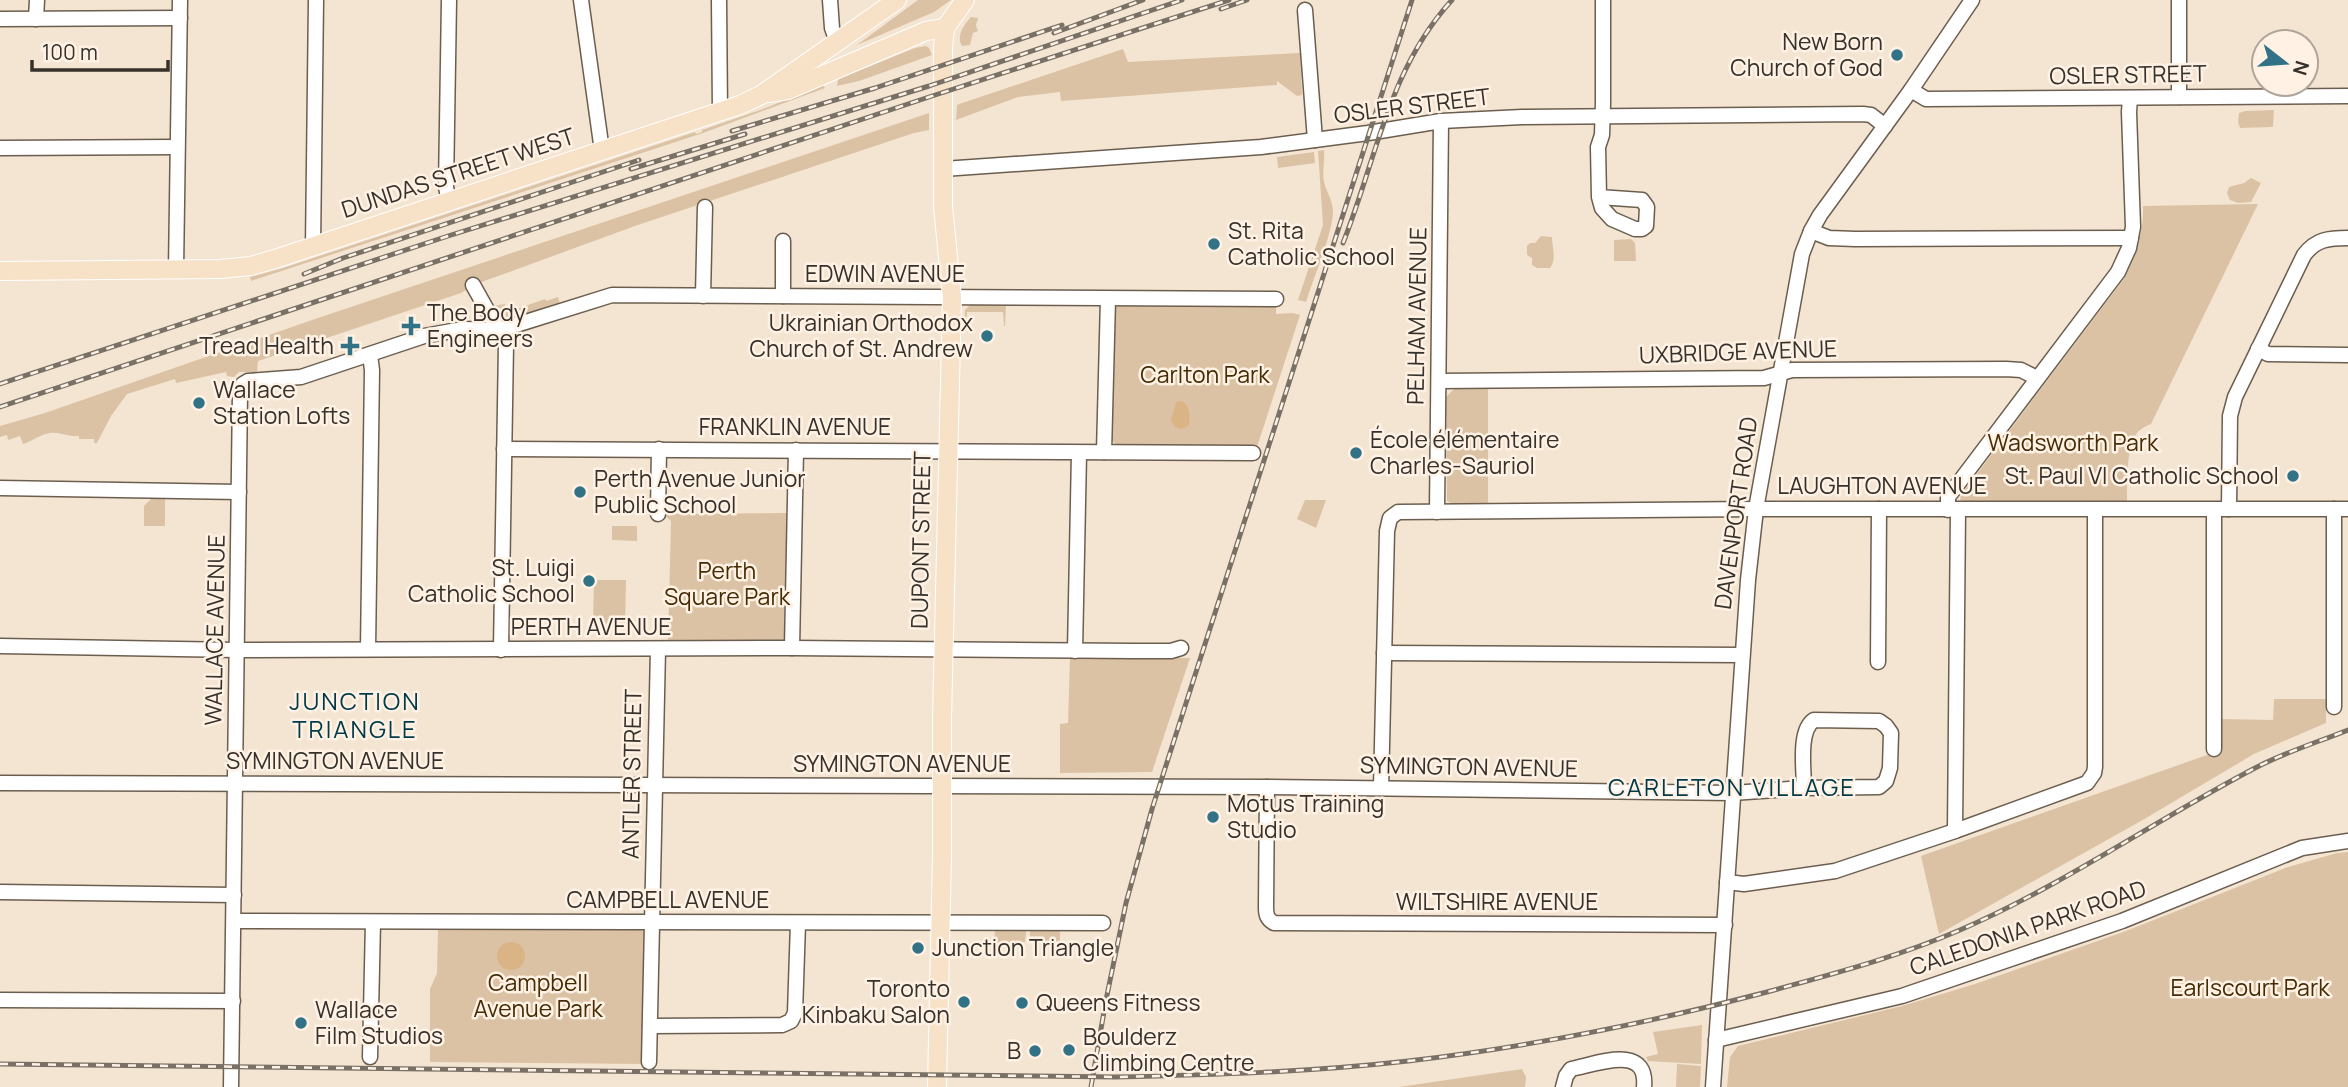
<svg xmlns="http://www.w3.org/2000/svg" width="2348" height="1087" font-family="Manrope,sans-serif">
<style>
.green{fill:#dbc2a4}
.water{fill:#dbb485}
.lines{fill:none;stroke-linecap:round;stroke-linejoin:round}
.minor-casing{stroke:#6c5e4f;stroke-width:17}
.major-casing{stroke:#fff;stroke-width:20}
.minor{stroke:#fff;stroke-width:14}
.major{stroke:#f7e1c7;stroke-width:18}
.rail-casing{stroke:#797166;stroke-width:5}
.rail{stroke:#fff2e4;stroke-width:2.5;stroke-dasharray:8;stroke-linecap:butt}
.poi-dot{fill:#327286;stroke:#fff2e4;stroke-width:2.5}
.labels{text-anchor:middle;stroke-width:5;stroke-linejoin:round;paint-order:stroke}
.poi-label{font-size:23px;fill:#36312a;stroke:#fff2e4;text-anchor:start}
.street-label{font-size:23px;fill:#36312a;stroke:#fff2e4}
.park-label{font-size:23px;fill:#462c04;stroke:#fff2e4}
.neighbourhood-label{font-size:24px;letter-spacing:2px;fill:#003a49;stroke:#fff2e4}
</style>
<rect width="100%" height="100%" fill="#f4e5d3"/>
<g class="green">
<path d="M918,0H951L934,12L857,45Z"/>
<path d="M971,17L978,18L976,25L978,31L973,33L970,45L962,46C956,35 964,25 971,17Z"/>
<path d="M926,46L929,48L932,55L859,81L837,86L838,79L915,48Z"/>
<path d="M1123,49L1128,62L1300,53L1302,95L1297,96L1277,81V85L1061,101L1060,92L1018,97L956,120L957,105L962,103Z"/>
<path d="M823,85L825,88L703,133L251,281L250,277L283,268L695,132L696,134L702,132V130L763,109Z"/>
<path d="M2274,110L2273,127L2240,128L2238,122L2239,113L2245,111Z"/>
<path d="M929,113V130L914,133L635,226L479,283L461,293L258,361L257,372H239L234,377L227,376L226,372L176,383L175,379L127,394L111,416L97,443H94V439H79V436C68,437 60,432 50,433C41,434 32,441 23,444L20,436L8,440L7,435L0,437V426L45,413L315,319Z"/>
<path d="M1324,150C1325,161 1322,172 1324,182C1327,194 1333,199 1333,213C1332,235 1313,279 1306,302L1298,300L1323,225L1318,151Z"/>
<path d="M1314,152L1315,163L1278,168L1277,157Z"/>
<path d="M2251,178L2261,183L2251,202L2238,203L2230,200L2227,193L2229,187L2244,183Z"/>
<path d="M2258,204L2151,424C2146,426 2140,429 2137,433C2126,447 2127,485 2127,502H1965L1960,500L1961,495L2123,280C2136,256 2144,233 2143,206Z"/>
<path d="M1541,236L1552,237C1552,247 1557,259 1550,268H1537L1532,265V258L1527,255V246L1530,243H1535Z"/>
<path d="M1631,239L1635,243L1636,261H1614V240Z"/>
<path d="M558,297L560,304L510,322L503,320L493,306L505,304L508,312L545,299L546,301Z"/>
<path d="M971,304H1006L1005,326H1004L1003,312H967L966,322H964L965,310Z"/>
<path d="M1119,304H1276V314L1293,313L1300,315L1257,447H1118L1111,439L1115,308Z"/>
<path d="M1454,389H1488V504L1455,505L1447,501L1446,397Z"/>
<path d="M151,499H165V526H144V506Z"/>
<path d="M1305,500H1326L1316,528L1297,519Z"/>
<path d="M787,513L784,642L668,643L671,521L663,514Z"/>
<path d="M612,526H637V541L612,540Z"/>
<path d="M594,580H626L625,628H593Z"/>
<path d="M1070,658H1190L1152,772L1060,773V724L1068,723Z"/>
<path d="M2274,699H2326V723L2254,754L2141,821L1939,934L1921,856L2221,750V719L2273,720Z"/>
<path d="M2348,852V1087H1727L1730,1057L1738,1046L1902,1006L1975,984L2126,931L2288,867L2337,853Z"/>
<path d="M463,927H638L645,933V1064L430,1062V989L437,973L438,929H463Z"/>
<path d="M1060,930V942L1053,940L1052,943L1030,942V931Z"/>
<path d="M995,931H1026L1025,942L994,943Z"/>
<path d="M1702,1025L1701,1064L1648,1061L1646,1057L1658,1054L1653,1032Z"/>
<path d="M1677,1064L1701,1066L1700,1087H1676Z"/>
<path d="M1522,1069L1526,1077L1525,1087H1399Z"/>
</g>
<g class="water">
<path d="M1180,401C1189,403 1192,418 1188,426L1181,429L1175,427L1171,420L1176,402Z"/>
<circle cx="511" cy="956" r="14"/>
</g>
<g class="lines">
<g class="minor-casing">
<g id="minor">
<path d="M449,0L446,187L449,202"/>
<path d="M581,0L602,151"/>
<path d="M719,0L720,112"/>
<path d="M830,0L832,28L837,42"/>
<path d="M2179,0V97"/>
<path d="M1305,10L1315,140"/>
<path d="M0,19L180,18"/>
<path d="M36,19L37,0"/>
<path d="M1911,90L1926,99L2348,96"/>
<path d="M0,148L177,147"/>
<path d="M943,169L1261,147L1368,133L1441,121L1522,117L1863,114L1871,115L1885,126"/>
<path d="M1599,197L1642,200L1647,207L1646,226L1642,229H1635L1612,219L1602,208L1599,197L1598,147L1602,135L1603,103V0"/>
<path d="M1811,231L1829,238L1855,239L2131,238"/>
<path d="M313,247L316,0"/>
<path d="M176,270L180,0"/>
<path d="M473,285L506,344L501,650"/>
<path d="M703,296L705,207"/>
<path d="M783,296V241"/>
<path d="M2258,349L2268,354L2348,355"/>
<path d="M1439,381L1764,378L1792,370L2006,369L2021,370L2037,378"/>
<path d="M504,449L1253,453"/>
<path d="M1104,452L1108,299"/>
<path d="M0,488L239,492"/>
<path d="M2229,509L2230,416L2235,397L2304,255C2316,239 2329,238 2348,238"/>
<path d="M1948,510V497L2118,272L2129,248L2133,227L2129,112L2130,98"/>
<path d="M2214,510V749"/>
<path d="M1437,512L1441,121"/>
<path d="M658,514L659,449"/>
<path d="M0,646L237,650L792,648L1133,651H1171L1181,648"/>
<path d="M792,648L796,450"/>
<path d="M368,649L372,370L370,355"/>
<path d="M1075,651L1079,453"/>
<path d="M1384,653L1741,655"/>
<path d="M1878,662L1879,509"/>
<path d="M2334,707V509"/>
<path d="M0,783L1267,787L1732,793L1804,788L1879,787L1886,781L1890,768L1891,733L1886,726L1879,721L1814,720C1798,730 1804,770 1804,788"/>
<path d="M1267,787L1266,907C1266,915 1267,919 1274,923L1725,925"/>
<path d="M1381,788L1387,531L1390,518L1398,512L1756,509H2348"/>
<path d="M1955,831L1958,510"/>
<path d="M1727,882L1744,884L1835,871L1955,831L2087,783L2094,773L2095,767V510"/>
<path d="M0,892L234,895"/>
<path d="M234,921L1103,923"/>
<path d="M0,1000L233,1001"/>
<path d="M650,1026L782,1025L791,1021L795,1013L798,923"/>
<path d="M1716,1040L1902,996L2122,921L2302,848L2348,841"/>
<path d="M370,1057L373,922"/>
<path d="M649,1062L658,649"/>
<path d="M231,1087L240,393L243,384L248,381L301,377L424,336L463,329L500,330L612,295L1276,299"/>
<path d="M1563,1087L1566,1076L1571,1069C1597,1064 1648,1043 1644,1087"/>
<path d="M1713,1087L1748,580L1756,509L1802,254L1811,231L1820,215L1911,90L1972,0"/>
</g>
</g>
<g class="major-casing">
<g id="major">
<path d="M769,93L788,90L926,31L945,28"/>
<path d="M0,271L220,269L251,266L275,259L740,105L761,95L897,0"/>
<path d="M937,1087L942,854V719L952,297L943,207V48L945,28L965,0"/>
</g>
</g>
<use href="#minor" class="minor"/>
<use href="#major" class="major"/>
<g class="rail-casing">
<g id="rail">
<path d="M1221,9L1247,0"/>
<path d="M1054,33L1143,0"/>
<path d="M732,131L875,88L1062,25"/>
<path d="M631,169L745,134"/>
<path d="M1343,243C1377,158 1388,70 1452,0"/>
<path d="M304,274L343,258L639,160"/>
<path d="M0,384L448,236L929,86L1182,0"/>
<path d="M0,407L929,97L1229,0"/>
<path d="M0,1064L1115,1077C1213,1075 1311,1072 1408,1061C1529,1047 1649,1023 1767,992C1832,974 1898,957 1960,930C2064,885 2157,819 2257,767C2286,752 2318,742 2348,730"/>
<path d="M1091,1087L1106,1000L1126,903L1152,809L1412,0"/>
</g>
</g>
<use href="#rail" class="rail"/>
</g>
<g class="poi-dot">
<circle cx="1897" cy="55" r="7"/>
<circle cx="1214" cy="244" r="7"/>
<path d="M407.5 315.5h7v7h7v7h-7v7h-7v-7h-7v-7h7z"/>
<circle cx="987" cy="336" r="7"/>
<path d="M346.5 335.5h7v7h7v7h-7v7h-7v-7h-7v-7h7z"/>
<circle cx="199" cy="403" r="7"/>
<circle cx="1356" cy="453" r="7"/>
<circle cx="2293" cy="476" r="7"/>
<circle cx="580" cy="492" r="7"/>
<circle cx="589" cy="581" r="7"/>
<circle cx="1213" cy="817" r="7"/>
<circle cx="918" cy="948" r="7"/>
<circle cx="964" cy="1002" r="7"/>
<circle cx="1022" cy="1003" r="7"/>
<circle cx="301" cy="1023" r="7"/>
<circle cx="1069" cy="1050" r="7"/>
<circle cx="1035" cy="1051" r="7"/>
</g>
<g class="labels">
<g class="poi-label">
<text x="1883" y="50" text-anchor="end">New Born<tspan x="1883" dy="26">Church of God</tspan></text>
<text x="1228" y="239">St. Rita<tspan x="1228" dy="26">Catholic School</tspan></text>
<text x="427" y="321">The Body<tspan x="427" dy="26">Engineers</tspan></text>
<text x="973" y="331" text-anchor="end">Ukrainian Orthodox<tspan x="973" dy="26">Church of St. Andrew</tspan></text>
<text x="334" y="354" text-anchor="end">Tread Health</text>
<text x="213" y="398">Wallace<tspan x="213" dy="26">Station Lofts</tspan></text>
<text x="1370" y="448">École élémentaire<tspan x="1370" dy="26">Charles-Sauriol</tspan></text>
<text x="2279" y="484" text-anchor="end">St. Paul VI Catholic School</text>
<text x="594" y="487">Perth Avenue Junior<tspan x="594" dy="26">Public School</tspan></text>
<text x="575" y="576" text-anchor="end">St. Luigi<tspan x="575" dy="26">Catholic School</tspan></text>
<text x="1227" y="812">Motus Training<tspan x="1227" dy="26">Studio</tspan></text>
<text x="932" y="956">Junction Triangle</text>
<text x="950" y="997" text-anchor="end">Toronto<tspan x="950" dy="26">Kinbaku Salon</tspan></text>
<text x="1036" y="1011">Queens Fitness</text>
<text x="315" y="1018">Wallace<tspan x="315" dy="26">Film Studios</tspan></text>
<text x="1083" y="1045">Boulderz<tspan x="1083" dy="26">Climbing Centre</tspan></text>
<text x="1021" y="1059" text-anchor="end">B</text>
</g>
<g class="street-label">
<text transform="translate(2128 75) rotate(-1)" y="8">OSLER STREET</text>
<text transform="translate(1412 106) rotate(-7)" y="8">OSLER STREET</text>
<text transform="translate(458 173) rotate(-18)" y="8">DUNDAS STREET WEST</text>
<text x="885" y="282">EDWIN AVENUE</text>
<text transform="translate(1417 316) rotate(-89)" y="8">PELHAM AVENUE</text>
<text transform="translate(1738 352) rotate(-2)" y="8">UXBRIDGE AVENUE</text>
<text x="795" y="435">FRANKLIN AVENUE</text>
<text x="1882" y="494">LAUGHTON AVENUE</text>
<text transform="translate(1736 513) rotate(-82)" y="8">DAVENPORT ROAD</text>
<text transform="translate(921 540) rotate(-89)" y="8">DUPONT STREET</text>
<text x="591" y="635">PERTH AVENUE</text>
<text transform="translate(215 630) rotate(-89)" y="8">WALLACE AVENUE</text>
<text x="335" y="769">SYMINGTON AVENUE</text>
<text x="902" y="772">SYMINGTON AVENUE</text>
<text transform="translate(1469 767) rotate(1)" y="8">SYMINGTON AVENUE</text>
<text transform="translate(632 774) rotate(-89)" y="8">ANTLER STREET</text>
<text x="668" y="908">CAMPBELL AVENUE</text>
<text x="1497" y="910">WILTSHIRE AVENUE</text>
<text transform="translate(2028 928) rotate(-19)" y="8">CALEDONIA PARK ROAD</text>
</g>
<g class="park-label">
<text x="1205" y="383">Carlton Park</text>
<text x="2073" y="451">Wadsworth Park</text>
<text x="727" y="579">Perth<tspan x="727" dy="26">Square Park</tspan></text>
<text x="538" y="991">Campbell<tspan x="538" dy="26">Avenue Park</tspan></text>
<text x="2250" y="996">Earlscourt Park</text>
</g>
<g class="neighbourhood-label">
<text x="355" y="710">JUNCTION<tspan x="355" dy="28">TRIANGLE</tspan></text>
<text x="1732" y="796">CARLETON VILLAGE</text>
</g>
</g>
<g transform="translate(2285 63) rotate(107)"><circle r="33" fill="#fff2e4" stroke="#afa59a" stroke-width="2"/>
<path d="M0-5L12 26L0 18L-12 26Z" fill="#327286"/>
<text y="-10" font-size="19" font-weight="bold" text-anchor="middle" fill="#36312a">N</text>
</g>
<path d="M32 60v10h136v-10" fill="none" stroke="#36312a" stroke-width="3.5"/>
<text x="42" y="60" font-size="21" fill="#36312a" stroke="#fff2e4" stroke-width="5" paint-order="stroke">100 m</text>
</svg>
